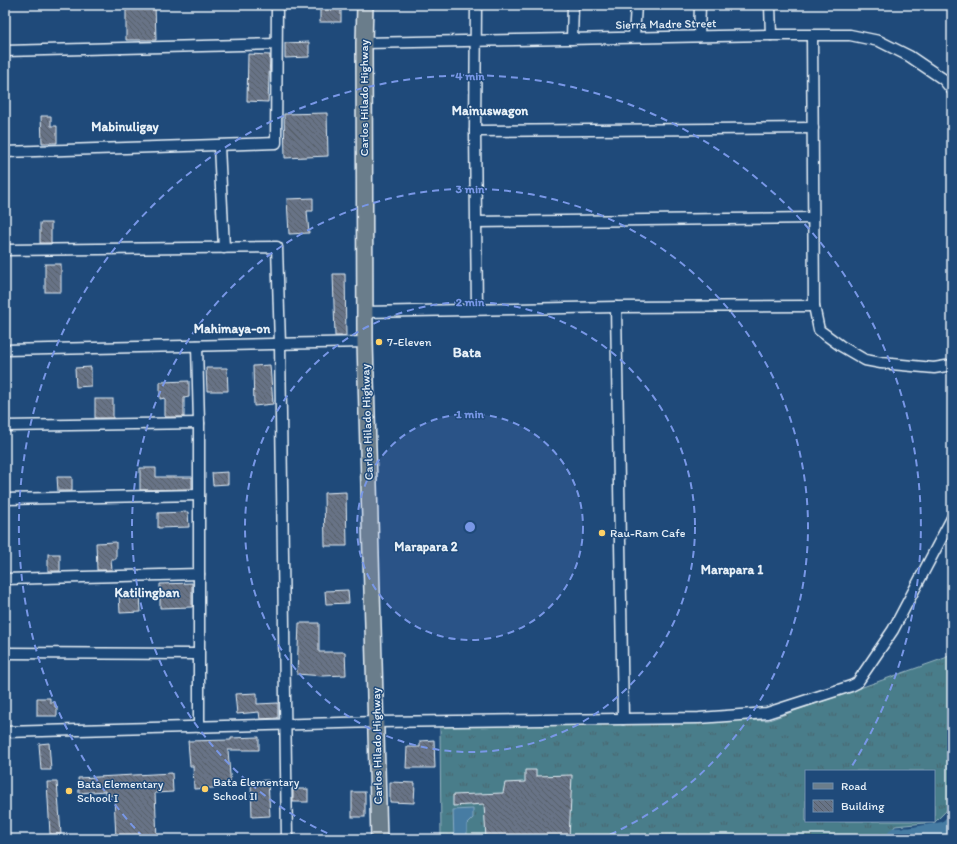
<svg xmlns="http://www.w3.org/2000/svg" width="957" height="844" font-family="Itim,sans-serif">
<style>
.grass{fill:url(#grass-tufts);stroke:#99b7c1;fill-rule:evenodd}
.water{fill:#467ca3;stroke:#87abc5}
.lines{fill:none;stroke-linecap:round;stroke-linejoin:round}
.river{stroke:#467ca3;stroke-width:17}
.building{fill:url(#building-back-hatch);stroke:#e8f1f8}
.minor-casing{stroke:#e8f1f8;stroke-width:13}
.primary-casing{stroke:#e8f1f8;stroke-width:18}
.minor{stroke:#1f4a7a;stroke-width:10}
.primary{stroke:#6b7d8b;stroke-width:15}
.ring{fill:none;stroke:#7897e6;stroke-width:2;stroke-dasharray:7 5}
.poi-dot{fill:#ffd166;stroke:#1f4a7a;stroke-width:1.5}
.labels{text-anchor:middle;stroke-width:3;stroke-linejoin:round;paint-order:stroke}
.street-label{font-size:12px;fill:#e8f1f8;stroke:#1f4a7a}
.poi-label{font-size:12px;fill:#e8f1f8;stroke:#1f4a7a;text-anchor:start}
.neighbourhood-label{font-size:13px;font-weight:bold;fill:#e8f1f8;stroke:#1f4a7a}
.quarter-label{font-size:14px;font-weight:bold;fill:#e8f1f8;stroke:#1f4a7a}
.centre{fill:#7897e6;stroke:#1f4a7a;stroke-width:2}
.ring-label{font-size:12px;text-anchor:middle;font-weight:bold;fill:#7897e6;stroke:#1f4a7a;stroke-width:3;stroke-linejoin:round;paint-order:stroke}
</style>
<defs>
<pattern id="grass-tufts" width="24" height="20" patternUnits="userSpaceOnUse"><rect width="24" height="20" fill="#4a7d8a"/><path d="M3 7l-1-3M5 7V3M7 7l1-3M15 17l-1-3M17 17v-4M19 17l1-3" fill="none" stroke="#48656d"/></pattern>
<pattern id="building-back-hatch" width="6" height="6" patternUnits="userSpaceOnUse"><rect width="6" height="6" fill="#677386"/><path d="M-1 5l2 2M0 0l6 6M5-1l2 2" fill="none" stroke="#565e68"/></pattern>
</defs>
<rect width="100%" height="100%" fill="#1f4a7a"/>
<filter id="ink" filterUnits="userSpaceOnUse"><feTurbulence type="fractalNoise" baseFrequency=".025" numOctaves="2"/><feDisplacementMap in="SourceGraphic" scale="8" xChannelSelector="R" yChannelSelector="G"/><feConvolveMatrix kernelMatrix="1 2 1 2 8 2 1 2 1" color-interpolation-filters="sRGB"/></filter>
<g filter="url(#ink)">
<path class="grass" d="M952,654V805L935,822L895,826L887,839H441L440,726L769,720L945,658ZM806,771H934V821H806Z"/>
<path class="water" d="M473,809V818L467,824V839H454L453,810Z"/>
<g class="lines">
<path class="river" d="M895,839L896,836H911L946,830L952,824"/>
</g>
<g class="building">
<path d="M126,5H155L156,40H126Z"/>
<rect x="320" y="5" width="21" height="17"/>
<path d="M309,42V57L285,58V43Z"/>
<path d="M248,54L270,55L268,102L247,101Z"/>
<path d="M327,113L328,156L285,158L284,114Z"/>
<path d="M41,116H51V126H57V143H42Z"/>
<path d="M313,198V211H307L309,233L289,234L287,199Z"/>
<rect x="40" y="223" width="11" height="20"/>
<rect x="45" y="264" width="16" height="28"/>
<path d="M333,274H345L346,336H335Z"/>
<path d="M270,365L273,404L254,406L253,366Z"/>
<path d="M91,367V386L76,387L75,368Z"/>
<path d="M206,368H227L228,391H207Z"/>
<path d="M189,381V397L184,398V417H165V398L160,399V382Z"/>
<rect x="95" y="399" width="18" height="19"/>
<path d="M140,468H156V477H192V489L140,490Z"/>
<path d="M228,472V484L213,485L212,473Z"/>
<path d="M57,477H72V491H58Z"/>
<path d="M346,492L347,546H325L324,493Z"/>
<path d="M188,512L189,527L158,528V513Z"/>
<path d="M116,542V559H111L112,570H97L96,543Z"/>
<rect x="48" y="554" width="12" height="17"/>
<path d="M192,583V607L160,608V584Z"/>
<path d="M348,590L349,603L326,604L325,591Z"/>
<path d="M140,592L141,612L120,613L119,593Z"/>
<path d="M299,623H319V652H345L346,675L323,676L297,674Z"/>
<path d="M257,693V704L278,703V718L260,719L259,712L237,714L235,694Z"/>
<path d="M37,698H50V702H55V707H57V716H37Z"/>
<path d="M259,737V750H228L231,787L194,789L193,766H190L188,741L231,740V738Z"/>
<path d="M434,740L435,768H406L407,747H420V741Z"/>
<path d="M49,743L51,770H41L39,744Z"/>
<path d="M525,770H536V776L572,775L569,839H486L484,804L453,806V795L503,793L505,783L525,782Z"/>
<path d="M172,773L173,792L155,793L157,839H116L114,795L105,796V791L79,793L78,778Z"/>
<path d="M268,780L270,816L252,817L251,781Z"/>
<path d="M47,782H57L61,834H50Z"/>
<path d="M390,782L415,783L414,803L390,802Z"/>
<rect x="293" y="789" width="15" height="13"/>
<rect x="352" y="792" width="13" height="25"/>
</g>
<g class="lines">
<g class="minor-casing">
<g id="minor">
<path d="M476,5L475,131L477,309"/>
<path d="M770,5L771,35"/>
<path d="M699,36L700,5"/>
<path d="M812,36L814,306L819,330L841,346L865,360L881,363L934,368L952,365"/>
<path d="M634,37L636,5"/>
<path d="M572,39L573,5"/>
<path d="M364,43L771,35H850L879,41L909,56L943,79L952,90"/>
<path d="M5,51L276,44"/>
<path d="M475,131L813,128"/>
<path d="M219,146L224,248"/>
<path d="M5,152L276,143L277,5"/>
<path d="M476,222L813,218"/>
<path d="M5,250L277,247L280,344L287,839"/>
<path d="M616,307L623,719"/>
<path d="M365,312L616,307L814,306"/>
<path d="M197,346L199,423V727"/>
<path d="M5,350L365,342"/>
<path d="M5,426L199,423"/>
<path d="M5,499L199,495"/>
<path d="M5,579L199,574"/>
<path d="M5,653L198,654"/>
<path d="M5,732L377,722L699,718L767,713L851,686L857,683L893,630L952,518"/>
</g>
</g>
<g class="primary-casing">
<path id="primary" d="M365,5L364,43L365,342L379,839"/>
</g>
<use href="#minor" class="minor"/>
<use href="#primary" class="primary"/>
</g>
</g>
<circle cx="470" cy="527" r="113" fill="#7897e6" fill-opacity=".12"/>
<g class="ring">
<circle cx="470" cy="527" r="113"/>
<circle cx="470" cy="527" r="225"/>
<path d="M338 838A338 338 0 1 1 602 838"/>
<path d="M143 837A451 451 0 1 1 850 769"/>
</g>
<g class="poi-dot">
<circle cx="379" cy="342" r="4"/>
<circle cx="602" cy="533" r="4"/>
<circle cx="205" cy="789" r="4"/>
<circle cx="69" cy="791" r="4"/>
</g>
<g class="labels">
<g class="street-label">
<text transform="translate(666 24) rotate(-1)" y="4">Sierra Madre Street</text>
<text transform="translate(364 98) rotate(-90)" y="4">Carlos Hilado Highway</text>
<text transform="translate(367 422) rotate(-92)" y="4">Carlos Hilado Highway</text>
<text transform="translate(377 746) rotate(-91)" y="4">Carlos Hilado Highway</text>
</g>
<g class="poi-label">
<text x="387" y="346">7-Eleven</text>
<text x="610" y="537">Rau-Ram Cafe</text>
<text x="213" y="786">Bata Elementary<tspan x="213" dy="14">School II</tspan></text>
<text x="77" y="788">Bata Elementary<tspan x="77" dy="14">School I</tspan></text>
</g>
<g class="neighbourhood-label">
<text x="490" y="115">Mainuswagon</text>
<text x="125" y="131">Mabinuligay</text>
<text x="232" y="333">Mahimaya-on</text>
<text x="426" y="551">Marapara 2</text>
<text x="732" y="574">Marapara 1</text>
<text x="147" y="597">Katilingban</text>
</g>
<g class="quarter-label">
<text x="467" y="357">Bata</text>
</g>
</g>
<circle cx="470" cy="527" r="6" class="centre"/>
<g class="ring-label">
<text x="470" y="80">4 min</text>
<text x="470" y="193">3 min</text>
<text x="470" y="306">2 min</text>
<text x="470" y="418">1 min</text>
</g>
<rect width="957" height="844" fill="none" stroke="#1f4a7a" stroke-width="20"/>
<rect x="10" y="10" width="937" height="824" fill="none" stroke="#e8f1f8" stroke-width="1.5" filter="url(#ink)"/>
<rect x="805" y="770" width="130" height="52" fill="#1f4a7a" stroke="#6f8dac"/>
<rect x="813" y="783" width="20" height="6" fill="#6b7d8b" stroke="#6f8dac"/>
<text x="841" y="790" font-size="12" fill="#e8f1f8">Road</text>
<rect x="813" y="800" width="20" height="12" fill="url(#building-back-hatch)" stroke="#6f8dac"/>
<text x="841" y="810" font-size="12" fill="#e8f1f8">Building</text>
</svg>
